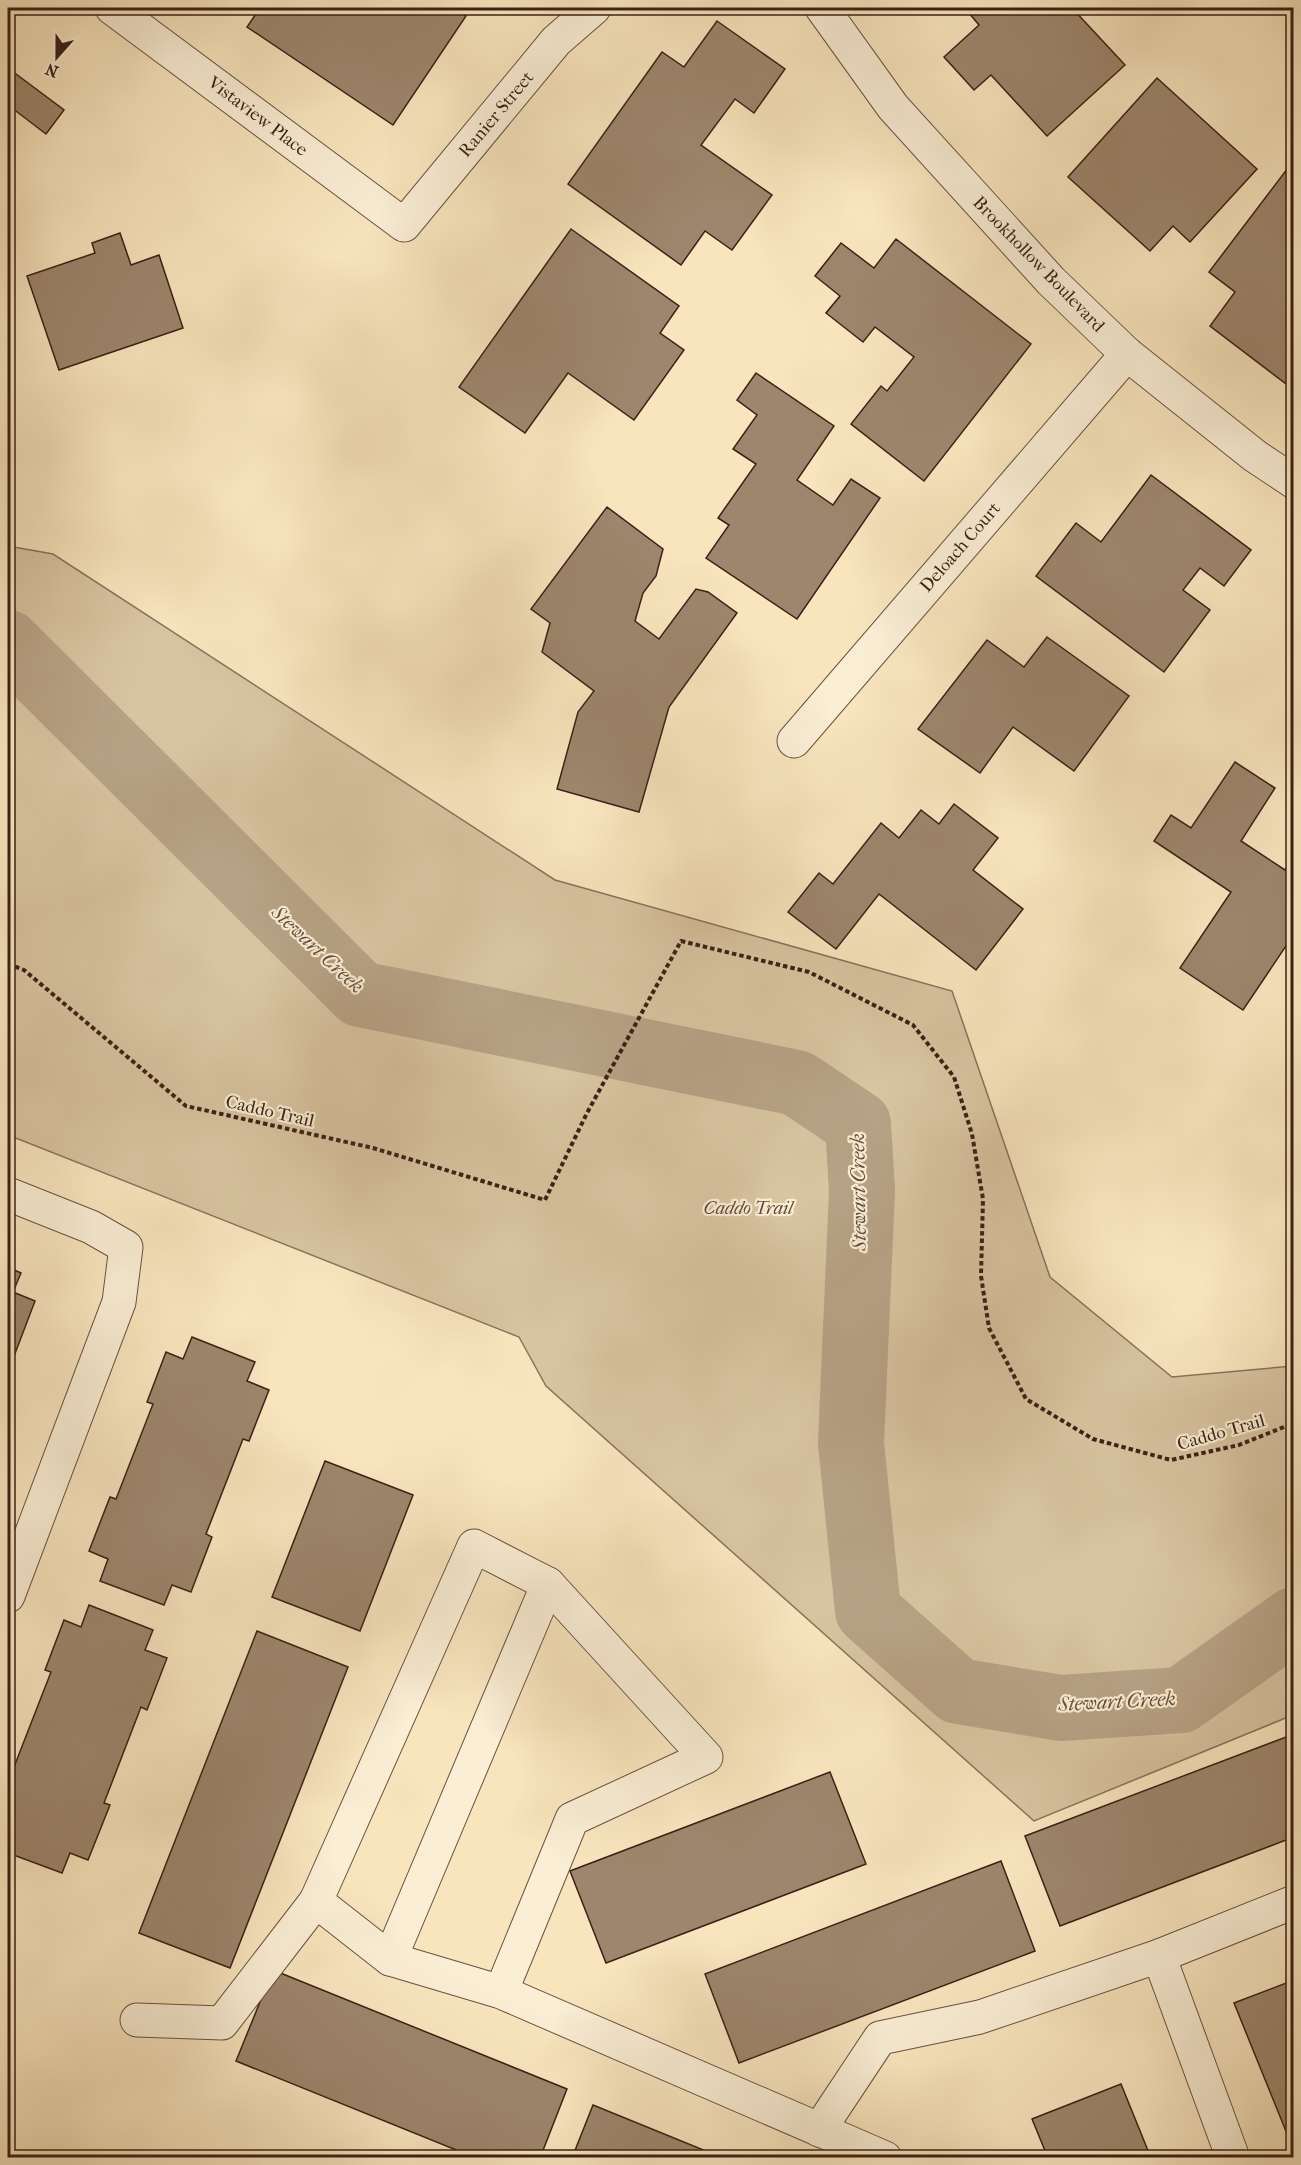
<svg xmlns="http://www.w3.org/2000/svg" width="1301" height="2165" font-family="'IM FELL French Canon',serif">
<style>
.green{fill:#d8c4a1;stroke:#89725c;stroke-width:1.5}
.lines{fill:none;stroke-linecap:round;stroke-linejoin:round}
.river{stroke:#b7a285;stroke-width:66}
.building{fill:#9d866d;stroke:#3a2016;stroke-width:1.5}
.minor-casing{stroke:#6a5140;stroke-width:35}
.path{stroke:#3a2016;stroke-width:4;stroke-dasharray:4.5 3;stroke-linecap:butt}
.minor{stroke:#faeed5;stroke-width:33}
.labels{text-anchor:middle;stroke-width:4.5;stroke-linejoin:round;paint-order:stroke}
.street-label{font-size:18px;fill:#3a2016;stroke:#faeed5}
.park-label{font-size:18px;font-style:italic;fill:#624939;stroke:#faeed5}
.water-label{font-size:20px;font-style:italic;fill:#664e3d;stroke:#faeed5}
</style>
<rect width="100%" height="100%" fill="#f8e5be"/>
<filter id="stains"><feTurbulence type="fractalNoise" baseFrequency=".00333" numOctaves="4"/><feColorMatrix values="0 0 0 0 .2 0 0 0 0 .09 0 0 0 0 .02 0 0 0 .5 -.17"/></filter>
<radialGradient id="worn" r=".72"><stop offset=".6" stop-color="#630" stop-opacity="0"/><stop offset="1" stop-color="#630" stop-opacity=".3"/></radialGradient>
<path class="green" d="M8,546L53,554L555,880L952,991L1050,1277L1172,1377L1293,1366V1715L1034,1821L546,1386L519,1337L8,1135Z"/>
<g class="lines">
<path class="river" d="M8,643L360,994L797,1083L858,1124L862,1191L851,1443L868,1611L958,1691L1061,1708L1181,1700L1294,1620"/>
</g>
<g class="building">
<path d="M260,8H454L466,16L393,125L247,27Z"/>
<path d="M974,8H1072L1125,65L1047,136L991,75L974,90L944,57L979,25L969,13Z"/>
<path d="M717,21L785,69L754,113L735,99L701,145L772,195L732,250L705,231L681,265L568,184L662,52L684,67Z"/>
<path d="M8,68L64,110L46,134L8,105Z"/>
<path d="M1157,78L1257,169L1190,242L1173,226L1150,251L1068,177Z"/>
<path d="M1294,160V390L1210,326L1235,292L1209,272Z"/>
<path d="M571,229L679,306L660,333L684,350L634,420L568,373L525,433L459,387Z"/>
<path d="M120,233L131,265L159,255L183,328L59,370L27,276L95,253L92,243Z"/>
<path d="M896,239L1031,344L924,481L851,424L881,386L887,391L914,357L875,327L863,342L826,313L840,296L815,276L841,243L874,268Z"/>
<path d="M756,373L834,426L797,480L833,505L851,479L880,498L797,619L706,558L729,525L718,518L756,464L733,449L757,415L737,400Z"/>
<path d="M1151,475L1251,550L1224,586L1200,568L1183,590L1210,610L1164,672L1036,576L1076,523L1101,542Z"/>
<path d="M607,507L663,549L656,576L643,593L635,621L659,639L696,589L708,592L737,613L669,707L639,812L557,789L578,712L594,691L542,652L550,623L531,609Z"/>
<path d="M1047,637L1129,696L1074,771L1013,727L980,773L918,729L987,640L1024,667Z"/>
<path d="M1235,762L1275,788L1241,841L1285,870L1294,858V934L1243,1010L1180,968L1231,892L1154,841L1171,815L1191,828Z"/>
<path d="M954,804L998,838L973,870L1023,909L976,970L879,894L836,949L788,912L819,873L833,884L881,823L899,838L921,810L939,824Z"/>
<path d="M8,1267L21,1273L13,1292L35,1301L8,1372Z"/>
<path d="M192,1337L255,1362L247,1381L269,1390L249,1441L243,1439L206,1534L212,1537L191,1592L172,1585L164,1605L100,1581L108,1559L89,1551L110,1497L116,1499L153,1404L147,1402L166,1352L183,1359Z"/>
<path d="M325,1461L413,1495L360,1631L272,1597Z"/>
<path d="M89,1605L153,1630L145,1650L167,1658L147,1710L141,1707L104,1803L110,1805L88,1860L70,1853L62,1873L8,1853V1766L14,1767L51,1672L45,1670L64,1620L81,1627Z"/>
<path d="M257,1631L348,1667L230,1968L139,1933Z"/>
<path d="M1294,1734V1837L1060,1926L1025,1836Z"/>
<path d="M830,1772L866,1864L606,1963L570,1871Z"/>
<path d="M1001,1861L1035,1951L739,2063L705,1974Z"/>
<path d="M273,1970L567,2089L540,2158H476L236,2061Z"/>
<path d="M1294,1980V2151L1234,2003Z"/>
<path d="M1121,2084L1151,2158H1048L1032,2119Z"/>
<path d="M593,2105L723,2158H572Z"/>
</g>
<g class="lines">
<g class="minor-casing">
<g id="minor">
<path d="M112,8L404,225L556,41L594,8"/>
<path d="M822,8L893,107L1051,281L1127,354L1255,456L1294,482"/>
<path d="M794,741L1127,354"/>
<path d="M8,1194L91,1227L126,1247L119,1302L8,1596"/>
<path d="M1159,1956L1233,2158"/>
<path d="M390,1959L548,1584"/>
<path d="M501,1992L572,1819L706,1757L548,1584L474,1546L316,1901L390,1959L501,1992L885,2158"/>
<path d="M137,2020L222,2023L316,1901"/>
<path d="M819,2130L880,2038L980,2017L1159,1956L1294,1902"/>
</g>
</g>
<path class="path" d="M8,964L24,970L186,1106L373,1148L545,1200L587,1113L681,941L809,972L913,1025L954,1077L972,1134L983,1199L981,1276L989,1328L1026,1399L1093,1439L1171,1460L1239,1445L1294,1423"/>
<use href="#minor" class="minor"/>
</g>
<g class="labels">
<g class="street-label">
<text transform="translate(496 114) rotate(-50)" y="6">Ranier Street</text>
<text transform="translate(258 116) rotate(37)" y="6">Vistaview Place</text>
<text transform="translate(1039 264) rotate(46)" y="6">Brookhollow Boulevard</text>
<text transform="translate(960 547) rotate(-49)" y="6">Deloach Court</text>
<text transform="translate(270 1111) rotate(13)" y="6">Caddo Trail</text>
<text transform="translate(1221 1432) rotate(-16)" y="6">Caddo Trail</text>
</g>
<g class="park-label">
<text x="748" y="1214">Caddo Trail</text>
</g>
<g class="water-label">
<text transform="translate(318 949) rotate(43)" y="7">Stewart Creek</text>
<text transform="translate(858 1192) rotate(-91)" y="7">Stewart Creek</text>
<text transform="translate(1117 1701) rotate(-3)" y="7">Stewart Creek</text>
</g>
</g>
<rect width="1301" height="2165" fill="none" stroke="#f8e5be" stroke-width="30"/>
<rect x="9" y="9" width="1283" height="2147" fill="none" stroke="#3a2016" stroke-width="3"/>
<rect x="15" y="15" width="1271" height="2135" fill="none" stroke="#3a2016" stroke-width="1.5"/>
<g transform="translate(57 57) rotate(201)" stroke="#faeed5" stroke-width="4.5" paint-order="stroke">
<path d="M0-4.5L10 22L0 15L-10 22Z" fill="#3a2016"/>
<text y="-9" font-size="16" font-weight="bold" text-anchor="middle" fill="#3a2016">N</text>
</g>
<rect width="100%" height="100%" filter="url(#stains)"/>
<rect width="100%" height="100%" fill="url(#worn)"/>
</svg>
